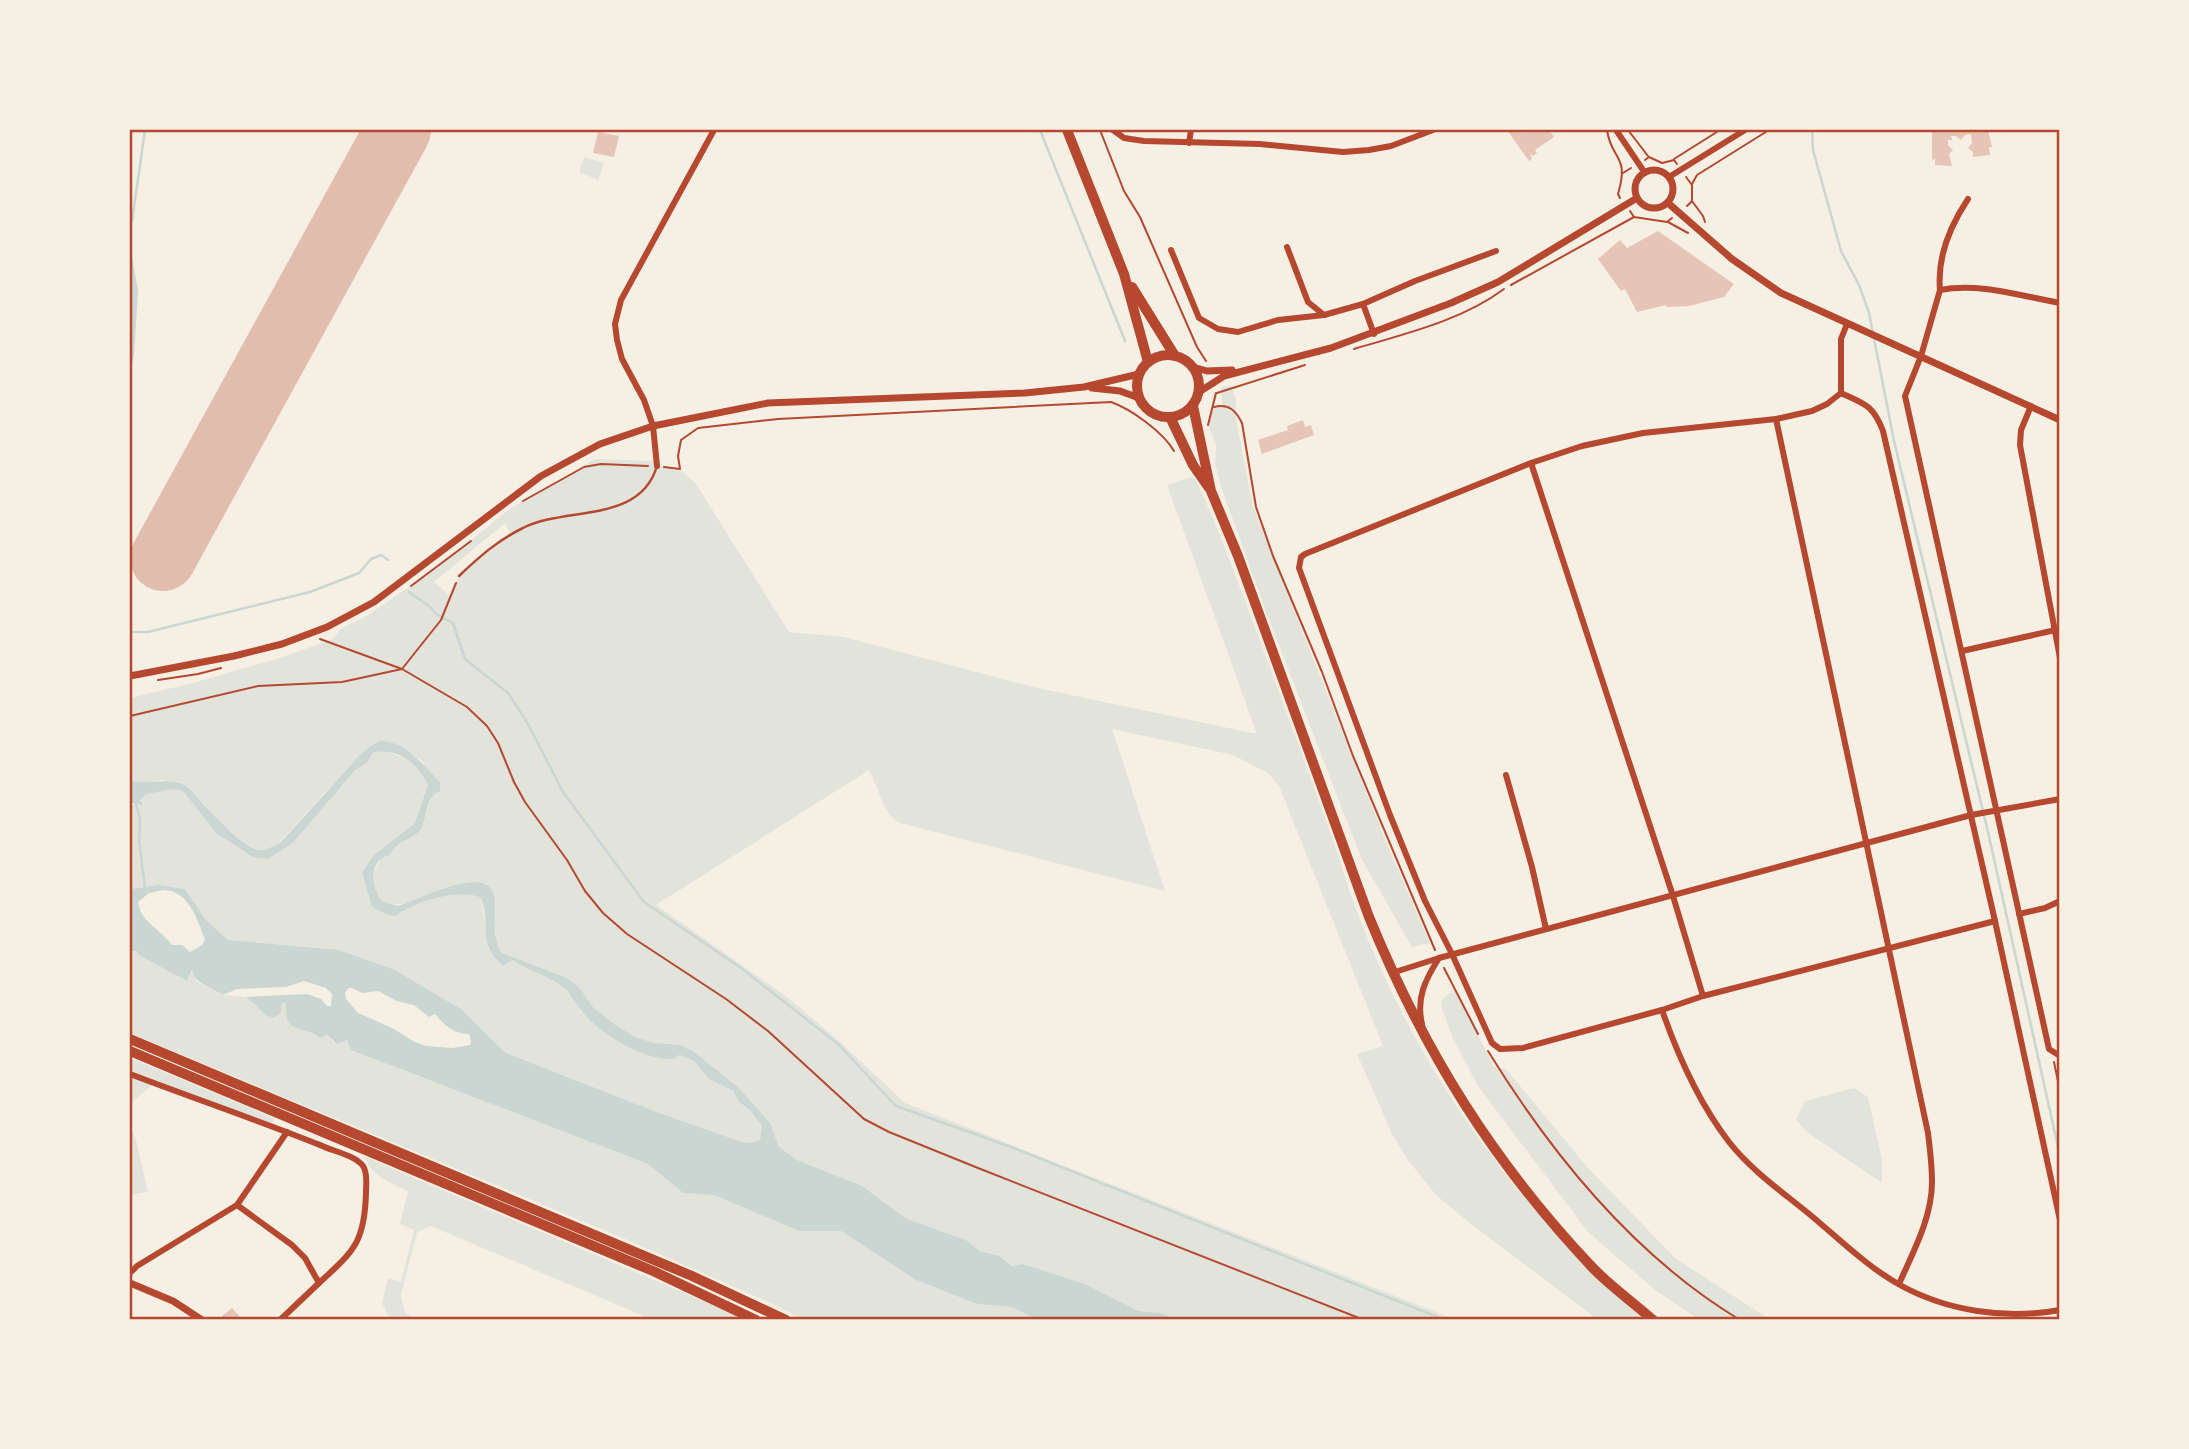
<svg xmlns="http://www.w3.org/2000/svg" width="2189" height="1449" font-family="'DM Sans',sans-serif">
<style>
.green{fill:#e2e4dc;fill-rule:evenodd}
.water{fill:#c9d6d2;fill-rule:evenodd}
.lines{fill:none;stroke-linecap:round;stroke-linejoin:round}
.stream{stroke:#c9d6d2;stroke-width:2.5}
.runway{stroke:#e2bdae;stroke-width:66}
.building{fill:#e6c5b7}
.path{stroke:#b5482f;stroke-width:2}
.service{stroke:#b5482f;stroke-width:2.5}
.minor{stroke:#b5482f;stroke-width:6}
.tertiary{stroke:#b5482f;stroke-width:7}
.primary{stroke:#b5482f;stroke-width:10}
.trunk{stroke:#b5482f;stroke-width:10}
.neatline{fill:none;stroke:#b5482f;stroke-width:2.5}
</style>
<rect width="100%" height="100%" fill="#f6efe4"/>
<g class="green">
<path d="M584,157L604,163L598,180L579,172Z"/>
<path d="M1231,386L1236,400V419L1253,507L1390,852L1430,943L1412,947L1362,860L1268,617L1222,489L1215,464L1216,444L1208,426L1213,407L1222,405L1221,387Z"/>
<path d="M595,459L657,461L658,466L680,469L696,484L789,632L844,637L1033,687L1257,734L1167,485L1189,478L1195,479C1216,521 1232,567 1249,611C1276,684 1303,756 1329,829C1340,859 1348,890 1360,919C1419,1073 1520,1213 1645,1319H1597L1471,1224L1436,1195L1408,1160L1392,1134L1357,1054L1383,1046L1279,786L1268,773L1233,755L1112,729L1165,891L900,823C882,814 879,787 869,770L656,905L787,997L839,1041L905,1103L1454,1319L1177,1320L1160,1313L1139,1311L1085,1284L1023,1264L1011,1266L1000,1256L980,1251L966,1240L907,1219L862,1186L799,1161L779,1147L770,1123L739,1088L694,1052L681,1045L654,1043L635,1037L614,1024L593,1007L579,987L567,978L502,953C496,943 494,933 494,921C493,905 500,884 476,884C469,884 461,883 454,885C429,890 407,913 382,901C365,877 376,860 396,845C403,840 415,836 420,829C427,819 428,803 434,792L423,762L405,749L384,741L355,761L349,770L327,790L279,843L269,849L258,850L244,843L222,825L203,803L162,780L146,784L130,780V698L193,683L283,657L333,639L340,629L365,617L437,568L508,510ZM505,523L511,535L488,548L459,576L451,597L434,582Z"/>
<path d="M383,750C407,759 416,761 428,785L415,823L374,855L362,872L372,907L396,916C413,902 460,888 481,898L489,950L503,966L513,960L554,980L574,998L581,1011L591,1020L620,1042L633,1048L679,1055L694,1061L709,1079L733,1091L739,1102L750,1110L762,1126L760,1140L751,1143L742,1142L654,1111L506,1053L461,1009L393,969L339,950L228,940L206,920L185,889L159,885L130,889V818L132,805L142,804L140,800L146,794C157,793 167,787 178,790C189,792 207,822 215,831C226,843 253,857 268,859L293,843L355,770L367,763L373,753Z"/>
<path d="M130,951H136L187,981L193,970L197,982L223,995L246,997L255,1006L281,1013V1005L285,1002L287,1020L317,1034L327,1035L334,1043L347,1040L351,1050L648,1164L683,1193L714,1195L799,1231H841L916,1280L977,1304L1012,1307L1035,1319H802L771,1303L618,1236L130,1033Z"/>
<path d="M1454,989L1494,1066L1506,1069L1588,1168L1675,1258L1769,1319H1698L1654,1289L1588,1232L1478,1086L1453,1039L1441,1006L1442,1000Z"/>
<path d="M130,1058L274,1118L272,1124L157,1081L130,1104Z"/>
<path d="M1854,1088L1868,1097L1882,1160V1183L1807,1132L1796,1120L1805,1101Z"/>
<path d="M130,1126L136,1140L148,1192L130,1195Z"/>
<path d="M365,1157L746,1319H647L639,1314L431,1226L417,1232L401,1295L405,1313L416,1319H390L382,1303L388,1278L401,1282L414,1230L400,1224L408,1191C392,1184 370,1175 365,1157Z"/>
</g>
<g class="water">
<path d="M130,245L138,291L134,354L130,374Z"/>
<path d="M380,741C406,740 424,767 440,782V791C425,795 428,819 420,830C411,841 396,840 390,855C368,859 371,887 382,901L398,906C418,901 497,856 495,905C495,923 492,937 502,953L567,978L579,987L593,1007L614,1024L635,1037L654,1043L681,1045L694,1052L739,1088L770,1123L779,1147L799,1161L862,1186L907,1219L966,1240L980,1251L1000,1256L1011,1266L1023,1264L1085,1284L1139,1311L1160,1313L1177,1319H1035L1012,1307L977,1304L916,1280L841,1231H799L714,1195L683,1193L648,1164L351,1050L347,1040L337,1044L327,1035L320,1038C310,1028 290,1031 287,1019C285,1013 287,1008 285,1002L281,1005V1013L273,1018L266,1015L246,997L307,994L321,999L327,1006H331L332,994L326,988L304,981L286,987L237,989L223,995C211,987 195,984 192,970L187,981L139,955L136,951H130V889L159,885L185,889L206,920L228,940L339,950L393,969L461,1009L506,1053L654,1111L742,1142L751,1143L760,1140L762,1126L750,1110L739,1102L733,1091L709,1079L694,1061L679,1055L674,1059C645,1061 599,1034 581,1010C575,1003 572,995 565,989C550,975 529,972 513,960L503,966C476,942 492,927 481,898C460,888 413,902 396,916L388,915L372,907L362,872L374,855L415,823L428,785C419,765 397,746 373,753L367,763L355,770L293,843L268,859L253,857L217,834L184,792C171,786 160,793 146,794L140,800L143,805L130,803V780C149,786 166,777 185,785C201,800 239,847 259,850C266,851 273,846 280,843L360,755L369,747ZM164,890C189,891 197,919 205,939L202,945L190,952L182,945H172C162,930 140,922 138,902L149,893ZM348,988H352L362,993L378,991L397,1001L414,1005L429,1017L435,1014C445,1026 454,1034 469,1034L471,1041L470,1045L452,1048L426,1046L415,1042L392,1028L358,1013L346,999L345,993Z"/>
</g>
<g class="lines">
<g class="stream">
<path d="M1040,130L1125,341"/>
<path d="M1812,130L1813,150L1841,251L1859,285L1869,313L1894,441L1988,832L2060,1156"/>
<path d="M132,221L145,130"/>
<path d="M130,238V236"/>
<path d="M409,592L429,606L436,614L453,623L465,659L508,693L528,724L563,792L644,902L741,968L838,1044L896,1106L1011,1147L1445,1320"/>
<path d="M130,632H148L310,592L359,573L371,559L381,555L388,560"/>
<path d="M136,803L140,820L139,841L145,887"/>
</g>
<path class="runway" d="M163,558L398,130"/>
</g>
<g class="building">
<path d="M1507,130H1522L1525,133L1530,130H1549L1554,137L1535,150L1537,153L1533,156L1530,153L1532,159L1529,161Z"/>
<path d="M1932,130H1988L1992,147H1989L1990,155L1973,157V152L1968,148L1972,143L1971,134L1965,135L1961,140L1956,136H1951L1952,140H1948V145L1953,150L1949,154L1952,166L1935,165V159L1932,160Z"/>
<path d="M598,132L619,136L614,157L593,153Z"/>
<path d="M1658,231L1734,284L1724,297L1689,306L1667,307L1666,305L1637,312L1625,289L1621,291L1598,259L1620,240L1627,248Z"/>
<path d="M1303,420L1305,427L1311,425L1314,435L1262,454L1258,440L1288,430L1287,426Z"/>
<path d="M232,1308L243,1320H224L222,1316Z"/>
</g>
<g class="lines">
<g class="path">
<path d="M1100,130L1124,191L1140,217L1197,347L1206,361"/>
<path d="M1607,130C1611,160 1630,155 1618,194L1620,198"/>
<path d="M1628,130L1648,156"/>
<path d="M1674,159L1720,130"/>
<path d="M1645,160L1649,157L1662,163L1674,160L1677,164"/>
<path d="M1623,173L1631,168"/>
<path d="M1686,177L1692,185V201L1687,206"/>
<path d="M1692,184L1697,175L1769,130"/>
<path d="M1692,201L1703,216L1705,222"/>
<path d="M1630,211L1634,217L1667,222L1672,218"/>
<path d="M1668,222L1688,233"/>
<path d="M1511,285L1634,217"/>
<path d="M1354,349C1404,334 1461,321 1504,289"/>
<path d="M1217,393L1305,365"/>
<path d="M1214,407C1229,403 1236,411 1242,423L1256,507L1273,556L1322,672L1353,756L1435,950"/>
<path d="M1208,425L1216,393"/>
<path d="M664,467L680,469L678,456L681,440L698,428L778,419L1111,402C1131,409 1163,432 1174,451"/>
<path d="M523,501L584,467L601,464L648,466"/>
<path d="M411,586L471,541"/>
<path d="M320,639L402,669L467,707L487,726L498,743L514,782L525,802L567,860L585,891L603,913L627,934L726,999L768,1031L864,1119L889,1132L978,1168L1364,1320"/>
<path d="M158,680L198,674L221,668"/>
<path d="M130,716L258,686L342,682L402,669L441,620L456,583"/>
<path d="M1444,968L1478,1034"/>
<path d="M1488,1051C1552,1155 1634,1256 1740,1320"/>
<path d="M2054,1062L2060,1091"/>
</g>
<path class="service" d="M459,576C479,557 498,540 523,528C566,506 640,524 657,466"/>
<g class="minor">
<path d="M1113,130L1124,138L1144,141L1260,144L1343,152L1369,150L1391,146L1433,130"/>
<path d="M1616,130L1645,173"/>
<path d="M1189,143L1191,130"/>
<path d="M1669,177L1745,130"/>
<path d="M1287,247L1308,302L1324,315L1363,304L1415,281L1496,251"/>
<path d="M1171,250L1199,318L1218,329L1238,332L1278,320L1324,315"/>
<path d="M1940,290C1937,257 1950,226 1968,199"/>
<path d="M2060,303C2021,296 1978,282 1940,290L1921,356L1905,396L2049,1049L2060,1056"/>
<path d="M1363,304L1374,334"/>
<path d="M1847,324L1841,339V393L1827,404L1812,411L1776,419L1643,433L1582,446L1531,463L1305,554L1301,557L1299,568L1390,815L1425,901L1452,954L1492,1043L1500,1049L1523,1048L1662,1010L1703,996L1995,921"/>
<path d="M1841,393C1865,404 1873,405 1883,431L1995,921L2060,1220"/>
<path d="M2031,406L2021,430L2020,445L2060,658"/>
<path d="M1776,419L1928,1133C1930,1149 1932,1165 1932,1182C1932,1218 1913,1252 1899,1284"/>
<path d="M1531,463L1673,896L1703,996"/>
<path d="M657,466L653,426L644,400L622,359L617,340L615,324L621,300L714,130"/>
<path d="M1962,651L2060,629"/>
<path d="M1506,775L1532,867L1546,929"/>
<path d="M2019,914L2045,908L2060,901"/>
<path d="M1392,973L1439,958L1971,815L2060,799"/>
<path d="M1662,1010C1678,1056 1699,1103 1729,1142C1751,1170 1781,1191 1808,1213C1837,1237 1866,1266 1900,1285C1947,1311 2006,1320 2060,1310"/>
<path d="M1422,1024C1416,998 1425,980 1439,958"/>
<path d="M130,1074C193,1098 257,1120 320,1145C332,1151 355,1155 363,1166C368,1173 366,1185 366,1192C365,1242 354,1251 319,1283L305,1258L292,1245L237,1205L137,1266L130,1273"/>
<path d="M237,1205L287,1132"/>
<path d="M280,1320L319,1283"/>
</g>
<g class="tertiary">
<circle cx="1654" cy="189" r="19"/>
<path d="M1668,203L1732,259L1781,293L2060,420"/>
<path d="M1193,367L1207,371L1232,370"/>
<path d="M1092,388L1120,391L1139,398"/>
<path d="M1199,392L1224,376L1331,348L1451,303L1498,282L1637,198"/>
<path d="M130,676L234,656L282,644L327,627L374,602L541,476L600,444L653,426L768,403L1025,393L1084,387L1139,374"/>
<path d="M130,1283L173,1301L202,1320"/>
</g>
<g class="primary">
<path d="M1067,130L1124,274L1148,362"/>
<path d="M1132,287L1175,356"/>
<circle cx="1168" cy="386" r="31"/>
<path d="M1193,406L1211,491L1238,556L1369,917C1424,1051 1492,1161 1592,1267C1610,1286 1633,1302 1653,1320"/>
<path d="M1170,417L1193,465L1209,488"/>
</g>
<g class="trunk">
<path d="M130,1039L692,1276L786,1320"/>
<path d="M130,1051L653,1271L756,1320"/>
</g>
</g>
<rect width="2189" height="1449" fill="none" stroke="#f6efe4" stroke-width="262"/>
<rect x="131" y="131" width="1927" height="1187" class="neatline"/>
</svg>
